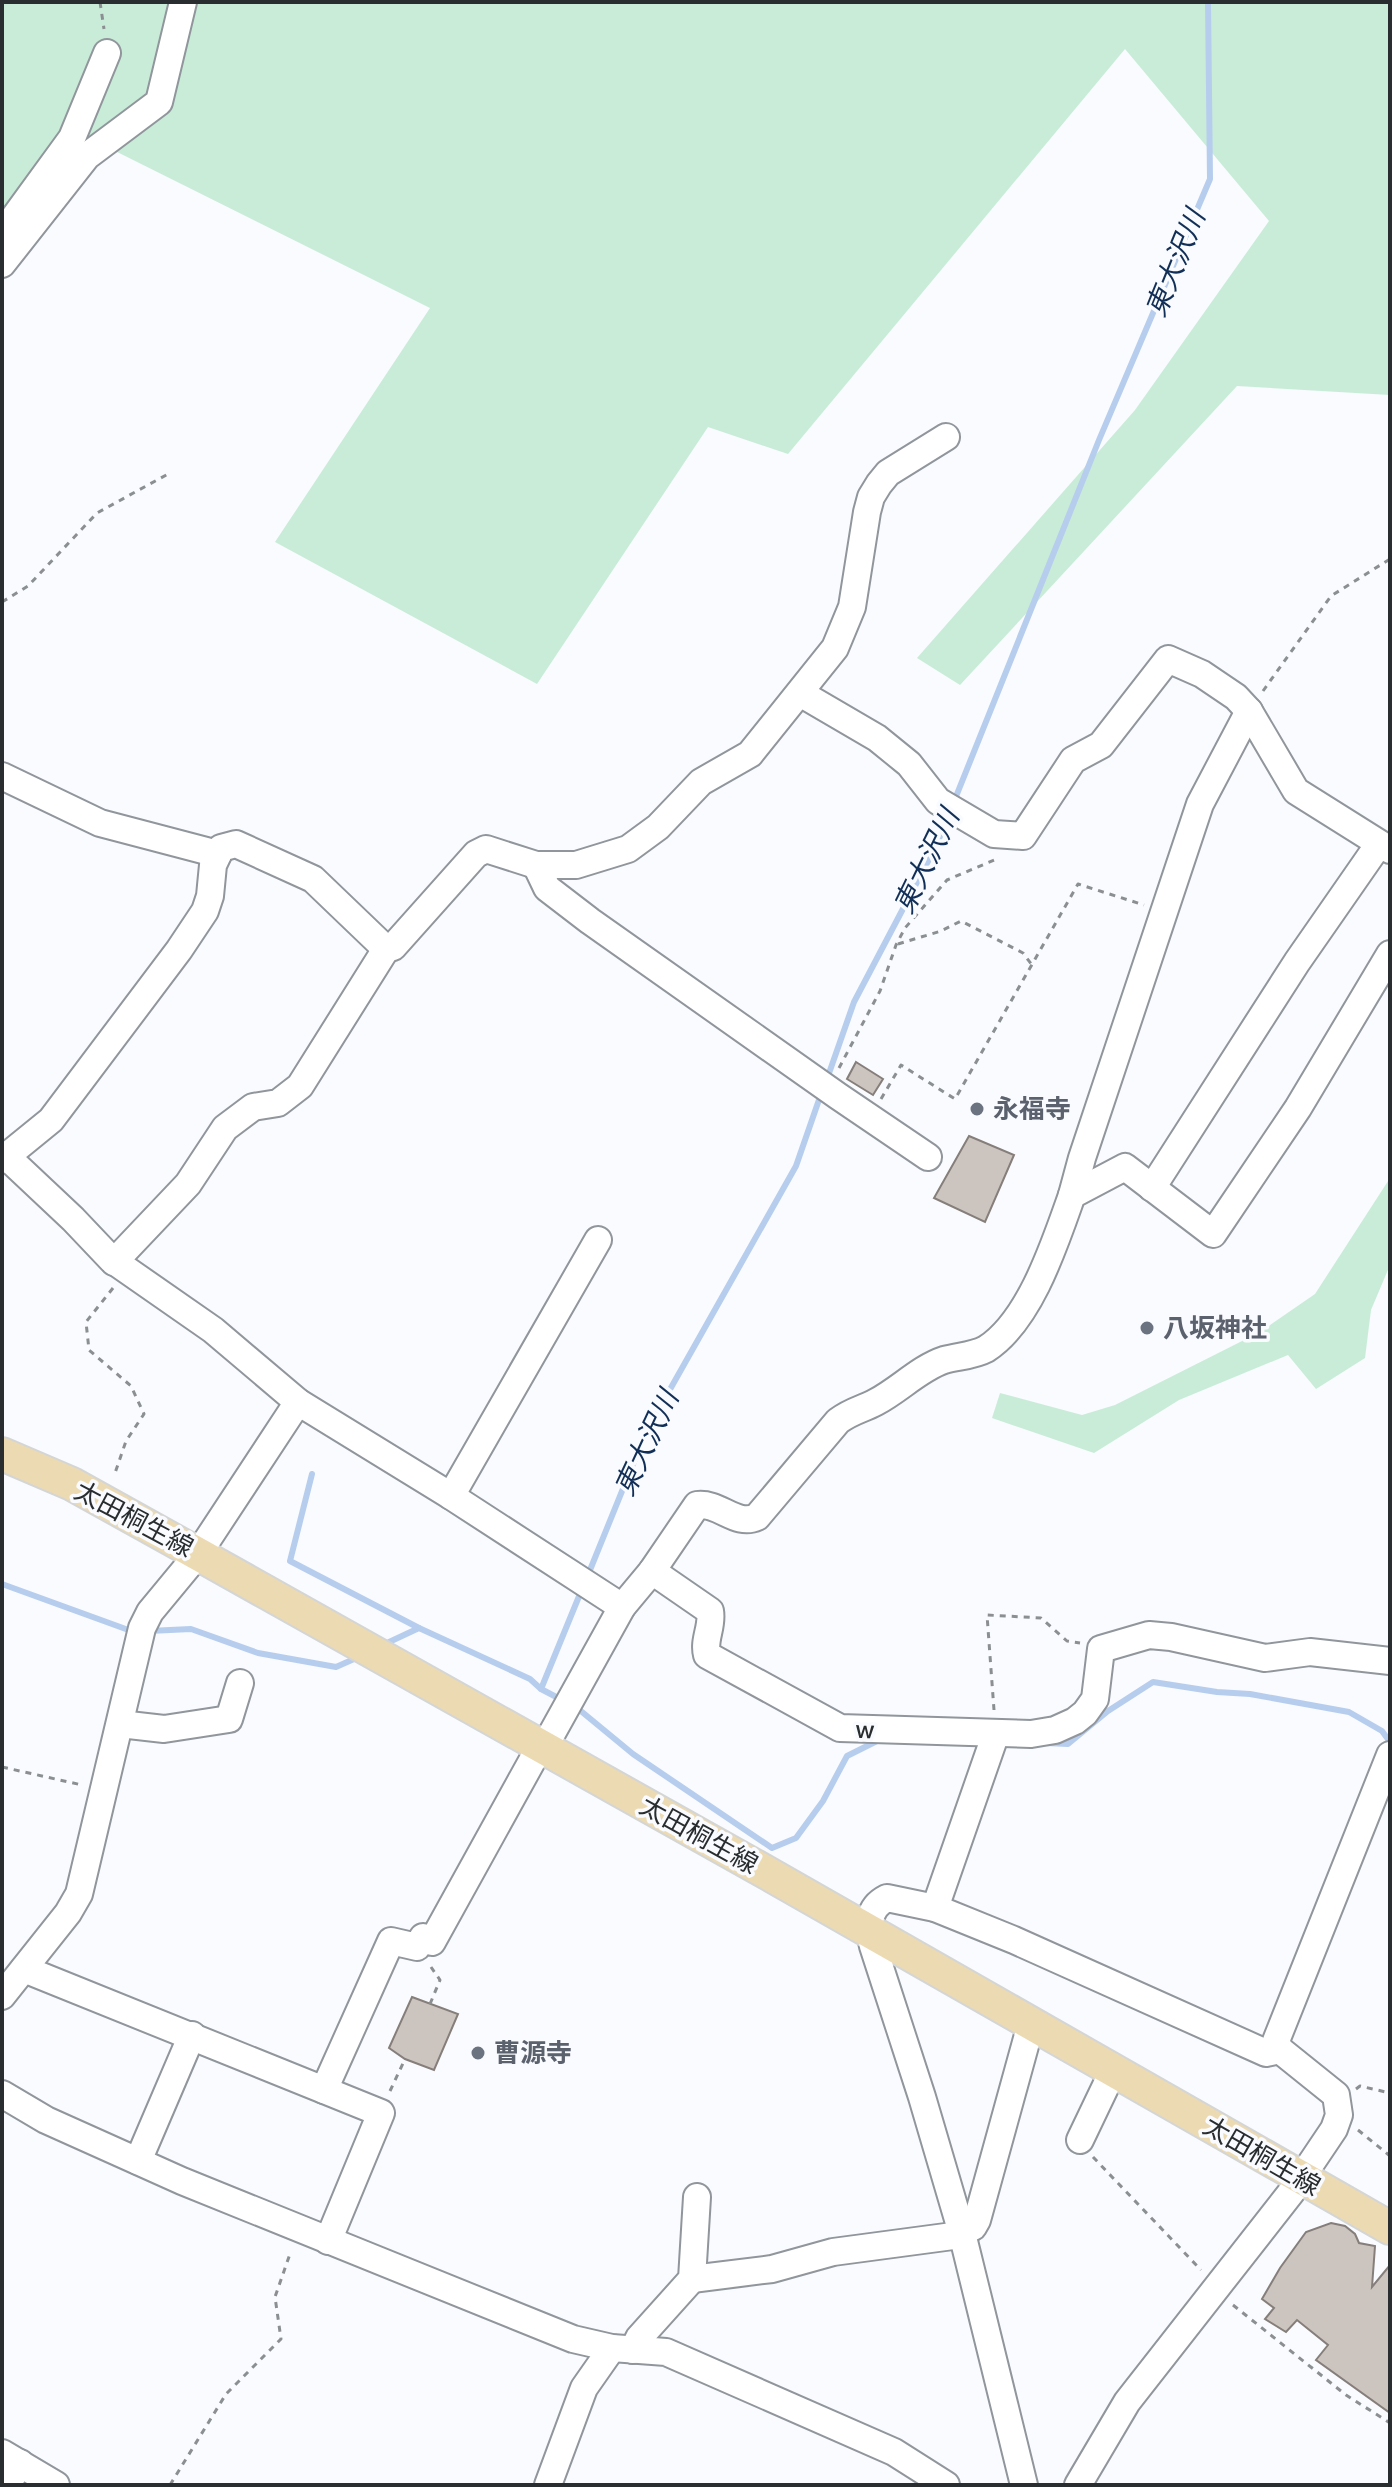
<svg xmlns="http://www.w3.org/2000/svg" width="1392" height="2487" font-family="Cabin,'Noto Sans JP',sans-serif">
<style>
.green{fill:#c9ecd8}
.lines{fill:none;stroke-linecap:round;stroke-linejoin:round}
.stream{stroke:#b7cdee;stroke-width:6}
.building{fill:#ccc4bf;stroke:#857e7a;stroke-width:2}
.minor-casing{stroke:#90969c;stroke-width:30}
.major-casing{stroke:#d4d5d5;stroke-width:36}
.path{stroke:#8c8f91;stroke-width:3;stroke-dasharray:6 6;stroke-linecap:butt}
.minor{stroke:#fff;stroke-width:26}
.major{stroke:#ecdab2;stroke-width:32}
.worship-dot{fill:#6b7280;stroke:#f9fbfe;stroke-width:3}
.labels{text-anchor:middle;stroke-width:7;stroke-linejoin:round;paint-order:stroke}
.worship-label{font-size:26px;font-weight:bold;fill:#5b616d;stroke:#f9fbfe;text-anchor:start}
.street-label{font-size:26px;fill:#2a2d2f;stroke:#f9fbfe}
.water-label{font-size:28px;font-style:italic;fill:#122f57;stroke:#f9fbfe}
</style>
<rect width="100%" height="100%" fill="#f9fbfe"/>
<g class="green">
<path d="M2,2H1390V395L1237,386L960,685L917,658L1135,410L1269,221L1125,49L788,454L708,427L537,684L275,542L430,308L71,129L2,228Z"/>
<path d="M1390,1178V1265L1371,1310L1365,1358L1316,1389L1288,1355L1179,1400L1094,1453L992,1418L1000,1393L1082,1415L1115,1405L1260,1332L1315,1294Z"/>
</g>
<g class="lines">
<g class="stream">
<path d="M953,804L1099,440L1210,179L1208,2"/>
<path d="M827,1079L854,1002L936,846L949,814"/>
<path d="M312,1474L290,1561L419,1628"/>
<path d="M588,1575L646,1432L796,1166L821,1094"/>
<path d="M2,1584L134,1632"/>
<path d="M149,1631L191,1629L258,1653L336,1667L354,1659"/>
<path d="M387,1643L419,1628L530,1679L541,1689L562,1700"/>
<path d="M541,1689L582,1589"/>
<path d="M576,1707L633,1754L772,1848L796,1838L823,1801L847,1756L879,1740"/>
<path d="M1046,1743L1068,1744L1108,1711L1153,1682L1217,1692L1250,1694L1349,1712L1382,1731L1390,1742"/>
</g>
</g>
<g class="building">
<path d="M856,1062L883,1079L873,1095L847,1079Z"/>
<path d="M969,1136L1014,1155L985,1222L934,1198Z"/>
<path d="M412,1997L458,2014L434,2070L405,2059L389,2048Z"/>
<path d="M1331,2223L1345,2226L1355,2234L1359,2243L1375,2246L1372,2287L1390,2265V2413L1316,2360L1328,2345L1297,2320L1286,2332L1265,2319L1274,2308L1262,2299L1280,2268L1306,2232Z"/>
</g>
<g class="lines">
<g class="minor-casing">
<g id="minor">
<path d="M2,234L72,138L107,53"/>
<path d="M2,264L87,156L159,102L183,2"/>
<path d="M800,693L877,738L909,764L938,801L994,834L1023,836L1073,760L1101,745L1168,659L1202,674L1236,697L1249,711L1296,791L1390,850"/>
<path d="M2,776L100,823L218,854"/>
<path d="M536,865L547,888L590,921L838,1096L928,1157"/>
<path d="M6,1156L73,1219L111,1259L213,1330L298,1402L451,1496L622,1607"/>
<path d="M2,1160L51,1120L179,950L205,911L210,896L213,865L221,848L236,844L313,879L386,949L393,947L476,854L486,849L536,865H576L628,849L658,827L701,782L750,754L835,648L852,607L867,512L871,497L879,484L888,473L946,437"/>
<path d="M1152,1188L1297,962L1379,844"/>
<path d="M1072,1195L1082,1158L1200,804L1249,711"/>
<path d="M114,1262L188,1184L225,1128L253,1107L278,1103L300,1086L386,949"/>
<path d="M451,1496L598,1240"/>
<path d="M652,1571L710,1611C713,1626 703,1640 707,1655L840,1728L1031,1734L1055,1730L1075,1721L1085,1713L1095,1699L1101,1649L1149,1635L1171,1637L1265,1658L1310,1652L1390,1661"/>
<path d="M120,1724L164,1729L229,1719L240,1683"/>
<path d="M935,1908L996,1733"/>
<path d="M24,1969L381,2113L328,2241"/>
<path d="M2,1996L68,1913L79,1894L142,1628L150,1612L198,1554L298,1402"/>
<path d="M324,2090L391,1941L417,1947L423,1937L432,1942L537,1752L551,1735L622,1607L652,1571L697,1505C719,1502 736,1527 757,1517L838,1421C853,1410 861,1410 876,1402C899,1390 920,1368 944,1360C958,1356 973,1356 986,1349C1030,1321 1055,1243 1072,1195L1125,1167L1213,1234L1298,1108L1390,954"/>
<path d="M2,2094L46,2120L182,2181L573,2339L612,2348L666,2352L894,2452L946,2485"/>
<path d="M1080,2140L1113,2071"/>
<path d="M138,2161L192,2035"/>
<path d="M692,2279L772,2269L833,2252L953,2236L973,2227L977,2220L1031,2024"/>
<path d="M633,2350L639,2338L692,2279L697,2197"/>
<path d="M2,2453L56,2485"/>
<path d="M7,2485L20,2463"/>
<path d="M548,2485L584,2388L612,2348"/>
<path d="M1024,2485L962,2233L922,2097L873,1946C868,1926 867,1908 887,1898L935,1908L1014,1940L1266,2053L1280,2050"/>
<path d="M1078,2485L1127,2402L1293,2190L1334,2129L1339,2115L1336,2095L1280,2050L1276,2041L1390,1755"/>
</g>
</g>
<g class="major-casing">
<path id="major" d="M2,1454L72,1484L198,1554L762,1870L1390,2228"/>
</g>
<g class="path">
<path d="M100,2L104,29"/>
<path d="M2,602L28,586L97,513L168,474"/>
<path d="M1263,691L1331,596L1390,559"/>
<path d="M898,944L941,931L961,921L1023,953L1032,965"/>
<path d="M839,1068L880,991L896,945L905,928L947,880L999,858"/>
<path d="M881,1099L901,1065L955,1099L1078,884L1144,905"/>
<path d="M113,1288L86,1322L89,1350L131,1386L144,1414L126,1441L114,1476"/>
<path d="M994,1710L987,1615L1041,1618L1067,1641L1080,1643"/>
<path d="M2,1767L82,1785"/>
<path d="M430,2004L440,1980L431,1967"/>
<path d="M1356,2089L1360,2086L1390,2093"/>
<path d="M390,2091L405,2059"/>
<path d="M1358,2130L1390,2156"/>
<path d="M1093,2157L1201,2270"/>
<path d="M1233,2305L1346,2395L1390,2423"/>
<path d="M170,2485L226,2394L281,2339L275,2297L291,2251"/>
</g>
<use href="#minor" class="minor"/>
<use href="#major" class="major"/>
</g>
<g class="worship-dot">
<circle cx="977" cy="1109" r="8"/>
<circle cx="1147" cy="1328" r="8"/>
<circle cx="478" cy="2053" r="8"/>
</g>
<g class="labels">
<g class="worship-label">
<text x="993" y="1118">永福寺</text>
<text x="1163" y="1337">八坂神社</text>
<text x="494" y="2062">曹源寺</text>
</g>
<g class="street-label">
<text transform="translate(134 1519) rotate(28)" y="9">太田桐生線</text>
<text transform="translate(865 1729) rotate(2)" y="9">w</text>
<text transform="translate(699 1835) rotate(29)" y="9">太田桐生線</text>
<text transform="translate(1262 2156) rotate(30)" y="9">太田桐生線</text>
</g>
<g class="water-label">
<text transform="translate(1175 263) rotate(-68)" y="10">東大沢川</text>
<text transform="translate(926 861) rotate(-64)" y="10">東大沢川</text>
<text transform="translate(646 1443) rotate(-65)" y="10">東大沢川</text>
</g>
</g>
<rect width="1392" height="2487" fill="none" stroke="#2a2d2f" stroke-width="8"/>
</svg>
